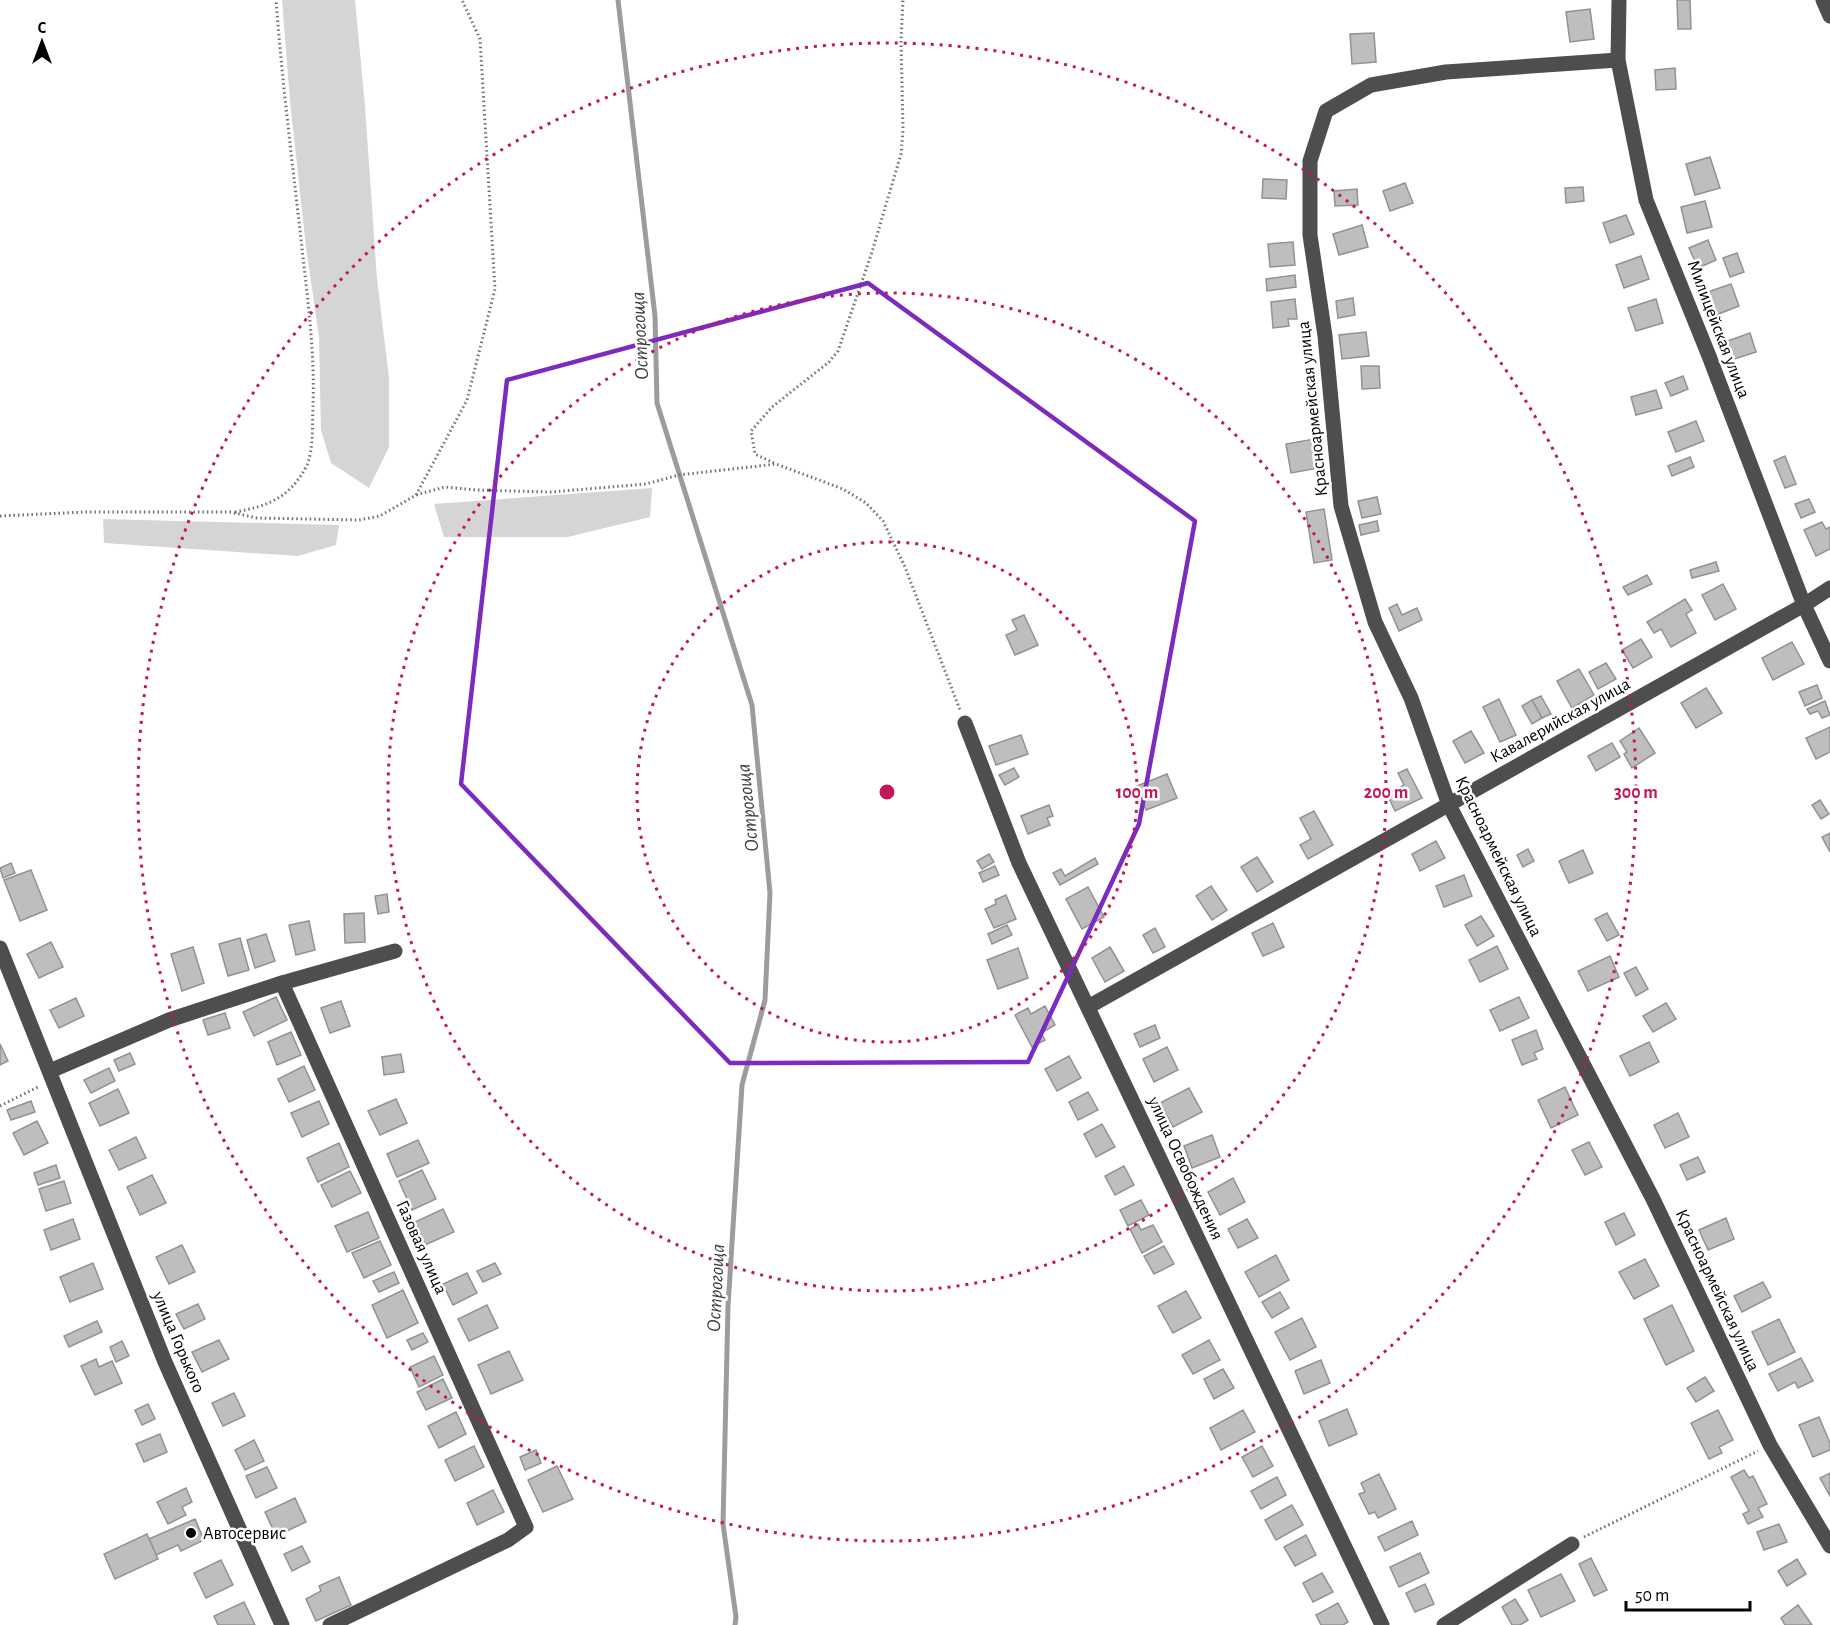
<svg xmlns="http://www.w3.org/2000/svg" width="1830" height="1625" font-family="'Alegreya Sans',sans-serif">
<style>
.green{fill:#d5d5d5}
.lines{fill:none;stroke-linecap:round;stroke-linejoin:round}
.stream{stroke:#9c9c9c;stroke-width:5}
.building{fill:#bebebe;stroke:#929292;stroke-width:1.5}
.path{stroke:#707070;stroke-width:3;stroke-dasharray:1.5 3;stroke-linecap:butt}
.minor{stroke:#4e4e4e;stroke-width:15}
.marked{fill:none;stroke:#7b2cbf;stroke-width:4.5;stroke-linejoin:round}
.ring{fill:none;stroke:#c2185b;stroke-width:3;stroke-dasharray:3 6}
.poi-dot{fill:#000;stroke:#fff;stroke-width:2}
.labels{text-anchor:middle;stroke-width:5;stroke-linejoin:round;paint-order:stroke}
.street-label{font-size:18px;fill:#000;stroke:#fff}
.poi-label{font-size:18px;fill:#000;stroke:#fff;text-anchor:start}
.water-label{font-size:20px;font-style:italic;fill:#3d3d3d;stroke:#fff}
.centre{fill:#c2185b;stroke:#fff;stroke-width:3}
.ring-label{font-size:18px;text-anchor:middle;font-weight:bold;fill:#c2185b;stroke:#fff;stroke-width:5;stroke-linejoin:round;paint-order:stroke}
</style>
<rect width="100%" height="100%" fill="#fff"/>
<g class="green">
<path d="M282,0H355L365,106L377,279L389,378V447L369,488L331,463L321,430L319,337L306,247L290,101Z"/>
<path d="M652,488L650,517L568,537H444L434,504Z"/>
<path d="M103,519L339,525L336,545L298,556L104,543Z"/>
</g>
<g class="lines">
<path class="stream" d="M618,0L655,316L657,403L752,705L770,893L765,1000L742,1085L728,1306L723,1524L736,1617L735,1625"/>
</g>
<g class="building">
<path d="M1677,0H1690L1691,29H1678Z"/>
<path d="M1590,9L1594,39L1570,42L1566,12Z"/>
<path d="M1374,33L1376,62L1352,64L1350,34Z"/>
<path d="M1675,68L1676,89L1656,90L1655,70Z"/>
<path d="M1710,157L1720,188L1695,195L1686,164Z"/>
<path d="M1263,179L1287,180L1286,199L1262,198Z"/>
<path d="M1405,183L1413,203L1390,211L1383,191Z"/>
<path d="M1583,187L1584,201L1566,203L1565,188Z"/>
<path d="M1357,189L1358,205L1335,206L1334,191Z"/>
<path d="M1705,201L1712,227L1687,233L1681,207Z"/>
<path d="M1626,215L1634,234L1610,243L1603,223Z"/>
<path d="M1362,225L1368,247L1339,255L1333,234Z"/>
<path d="M1708,240L1716,260L1698,268L1689,248Z"/>
<path d="M1293,242L1295,265L1270,267L1268,244Z"/>
<path d="M1737,253L1744,272L1730,277L1723,258Z"/>
<path d="M1641,256L1649,279L1624,288L1616,265Z"/>
<path d="M1295,275L1296,287L1267,291L1266,279Z"/>
<path d="M1731,284L1739,306L1716,315L1708,292Z"/>
<path d="M1353,298L1355,315L1338,318L1336,301Z"/>
<path d="M1295,299L1297,319H1288L1289,326L1273,328L1271,302Z"/>
<path d="M1656,299L1663,323L1636,331L1628,308Z"/>
<path d="M1366,332L1369,356L1342,359L1339,335Z"/>
<path d="M1750,333L1756,352L1731,360L1725,342Z"/>
<path d="M1361,366H1379L1380,388L1362,389Z"/>
<path d="M1683,376L1688,389L1671,396L1665,383Z"/>
<path d="M1656,390L1662,408L1636,415L1631,397Z"/>
<path d="M1696,421L1704,441L1676,452L1668,432Z"/>
<path d="M1314,439L1319,468L1291,473L1286,444Z"/>
<path d="M1785,456L1796,484L1785,488L1774,461Z"/>
<path d="M1690,457L1694,467L1672,476L1668,466Z"/>
<path d="M1377,497L1381,514L1362,518L1358,501Z"/>
<path d="M1809,499L1815,512L1801,518L1795,504Z"/>
<path d="M1324,509L1332,560L1314,563L1306,512Z"/>
<path d="M1377,521L1379,531L1361,535L1359,525Z"/>
<path d="M1822,522L1826,529L1830,527V549L1816,556L1804,530Z"/>
<path d="M1716,562L1719,571L1692,578L1690,570Z"/>
<path d="M1647,575L1652,584L1628,595L1623,587Z"/>
<path d="M1723,584L1736,609L1715,620L1702,595Z"/>
<path d="M1685,599L1692,610L1686,614L1696,633L1671,647L1661,629L1654,633L1647,622Z"/>
<path d="M1397,604L1402,615L1417,608L1422,620L1399,631L1389,608Z"/>
<path d="M1024,615L1038,645L1015,655L1006,635L1017,630L1012,620Z"/>
<path d="M1641,639L1652,657L1633,668L1622,650Z"/>
<path d="M1792,642L1804,664L1773,680L1762,658Z"/>
<path d="M1606,663L1616,679L1598,689L1589,672Z"/>
<path d="M1579,669L1594,695L1572,708L1557,681Z"/>
<path d="M1817,685L1822,698L1805,706L1799,692Z"/>
<path d="M1706,688L1722,713L1696,728L1681,703Z"/>
<path d="M1541,696L1551,714L1542,718L1532,700Z"/>
<path d="M1499,699L1516,735L1500,742L1483,707Z"/>
<path d="M1532,700L1542,718L1532,724L1522,706Z"/>
<path d="M1825,701L1830,715L1822,718L1818,711L1810,714L1807,709Z"/>
<path d="M1830,727V752L1816,759L1806,738Z"/>
<path d="M1639,728L1655,753L1632,768L1624,754L1627,752L1620,741Z"/>
<path d="M1471,731L1484,753L1465,763L1453,741Z"/>
<path d="M1021,735L1028,754L996,765L989,746Z"/>
<path d="M1612,743L1620,757L1596,771L1588,756Z"/>
<path d="M1014,768L1019,777L1005,785L999,775Z"/>
<path d="M1407,769L1422,798L1395,811L1387,794L1404,785L1398,773Z"/>
<path d="M1167,774L1177,798L1146,810L1137,786Z"/>
<path d="M1820,800L1829,814L1821,819L1812,805Z"/>
<path d="M1049,805L1053,816L1047,818L1050,825L1028,834L1021,816Z"/>
<path d="M1314,811L1333,845L1308,859L1300,845L1311,839L1300,818Z"/>
<path d="M1830,833V852L1822,837Z"/>
<path d="M1436,841L1445,858L1420,871L1412,854Z"/>
<path d="M1528,849L1534,861L1523,867L1517,855Z"/>
<path d="M1583,850L1593,873L1569,883L1559,861Z"/>
<path d="M989,854L994,862L982,869L977,861Z"/>
<path d="M1257,857L1273,882L1257,892L1241,867Z"/>
<path d="M1095,858L1098,864L1060,885L1053,873L1061,869L1065,876Z"/>
<path d="M11,863L15,873L3,878L0,868Z"/>
<path d="M995,866L999,875L983,882L979,873Z"/>
<path d="M31,870L47,910L20,921L4,880Z"/>
<path d="M1464,875L1472,896L1444,907L1436,886Z"/>
<path d="M1211,886L1227,910L1212,920L1196,896Z"/>
<path d="M1088,887L1104,917L1082,929L1066,899Z"/>
<path d="M387,894L389,912L378,914L375,896Z"/>
<path d="M1006,895L1016,919L994,928L985,909L996,904L995,900Z"/>
<path d="M364,913L365,942L345,943L344,914Z"/>
<path d="M1607,913L1619,935L1607,941L1595,919Z"/>
<path d="M1481,916L1494,936L1477,946L1465,925Z"/>
<path d="M309,921L315,950L296,955L289,925Z"/>
<path d="M1273,923L1284,947L1263,956L1252,933Z"/>
<path d="M1007,925L1012,935L992,944L988,934Z"/>
<path d="M1155,928L1165,947L1153,953L1143,935Z"/>
<path d="M266,934L275,961L255,968L247,940Z"/>
<path d="M240,938L249,970L228,976L219,944Z"/>
<path d="M51,942L63,967L39,978L27,954Z"/>
<path d="M1497,946L1508,969L1480,982L1469,960Z"/>
<path d="M193,947L204,983L182,991L171,954Z"/>
<path d="M1110,947L1124,971L1105,982L1092,958Z"/>
<path d="M1018,948L1028,978L998,989L987,960Z"/>
<path d="M1610,956L1619,977L1588,991L1578,971Z"/>
<path d="M1636,967L1648,989L1636,996L1624,973Z"/>
<path d="M276,997L287,1020L254,1036L243,1012Z"/>
<path d="M1519,997L1529,1018L1500,1031L1490,1010Z"/>
<path d="M76,998L84,1016L59,1028L50,1010Z"/>
<path d="M341,1001L350,1026L330,1033L321,1008Z"/>
<path d="M1666,1003L1676,1019L1653,1032L1643,1016Z"/>
<path d="M1045,1006L1055,1025L1041,1033L1045,1040L1032,1047L1015,1015L1028,1008L1031,1014Z"/>
<path d="M225,1013L230,1028L208,1035L203,1020Z"/>
<path d="M1155,1025L1160,1038L1140,1047L1134,1034Z"/>
<path d="M1536,1030L1543,1049L1534,1053L1537,1059L1522,1065L1512,1040Z"/>
<path d="M291,1032L301,1055L277,1065L268,1042Z"/>
<path d="M1649,1042L1659,1062L1630,1076L1620,1056Z"/>
<path d="M0,1044L8,1061L0,1065Z"/>
<path d="M1167,1047L1178,1070L1154,1082L1143,1059Z"/>
<path d="M130,1053L135,1064L119,1071L114,1060Z"/>
<path d="M401,1054L404,1072L384,1075L382,1057Z"/>
<path d="M1069,1056L1081,1078L1057,1091L1045,1069Z"/>
<path d="M304,1066L315,1090L289,1102L278,1079Z"/>
<path d="M109,1068L115,1081L91,1093L84,1080Z"/>
<path d="M1565,1087L1578,1115L1551,1128L1538,1100Z"/>
<path d="M1189,1088L1202,1112L1173,1127L1160,1103Z"/>
<path d="M118,1089L129,1113L100,1126L89,1103Z"/>
<path d="M1088,1092L1098,1110L1078,1120L1069,1102Z"/>
<path d="M396,1099L407,1123L380,1135L368,1111Z"/>
<path d="M31,1101L35,1112L11,1120L7,1110Z"/>
<path d="M319,1101L329,1124L302,1137L291,1113Z"/>
<path d="M1678,1113L1689,1137L1665,1148L1654,1125Z"/>
<path d="M37,1121L48,1143L24,1155L13,1133Z"/>
<path d="M1102,1124L1115,1147L1096,1157L1084,1134Z"/>
<path d="M1212,1135L1220,1157L1192,1168L1184,1146Z"/>
<path d="M136,1137L146,1158L119,1170L109,1150Z"/>
<path d="M418,1140L429,1163L397,1177L387,1154Z"/>
<path d="M1589,1142L1602,1167L1585,1175L1572,1150Z"/>
<path d="M339,1143L349,1167L318,1182L307,1158Z"/>
<path d="M1698,1157L1705,1172L1687,1180L1680,1165Z"/>
<path d="M56,1165L60,1178L38,1185L34,1173Z"/>
<path d="M1124,1166L1134,1185L1115,1195L1105,1176Z"/>
<path d="M422,1170L436,1199L412,1210L399,1181Z"/>
<path d="M350,1171L361,1193L332,1207L321,1185Z"/>
<path d="M152,1175L166,1203L140,1215L127,1187Z"/>
<path d="M1233,1178L1245,1202L1220,1215L1208,1192Z"/>
<path d="M64,1181L71,1203L46,1211L39,1189Z"/>
<path d="M1141,1200L1149,1215L1128,1226L1120,1210Z"/>
<path d="M443,1209L454,1232L425,1245L415,1222Z"/>
<path d="M368,1212L379,1238L347,1252L335,1226Z"/>
<path d="M1624,1213L1635,1235L1616,1245L1605,1222Z"/>
<path d="M1726,1218L1734,1239L1708,1250L1699,1230Z"/>
<path d="M73,1219L80,1239L51,1250L44,1230Z"/>
<path d="M1247,1219L1258,1238L1238,1248L1228,1229Z"/>
<path d="M1138,1224L1141,1230L1153,1225L1162,1242L1142,1253L1130,1229Z"/>
<path d="M380,1241L391,1265L364,1278L352,1253Z"/>
<path d="M182,1245L195,1272L169,1284L156,1257Z"/>
<path d="M1164,1246L1174,1264L1154,1274L1144,1256Z"/>
<path d="M1276,1255L1289,1280L1259,1297L1245,1272Z"/>
<path d="M1645,1259L1659,1286L1634,1299L1619,1272Z"/>
<path d="M93,1263L103,1289L70,1302L60,1277Z"/>
<path d="M495,1263L501,1274L483,1282L477,1271Z"/>
<path d="M394,1272L399,1283L379,1292L373,1281Z"/>
<path d="M467,1273L477,1293L453,1305L443,1284Z"/>
<path d="M1763,1282L1771,1297L1742,1312L1734,1296Z"/>
<path d="M403,1290L418,1323L387,1338L372,1305Z"/>
<path d="M1186,1291L1201,1318L1173,1333L1158,1306Z"/>
<path d="M1280,1292L1289,1308L1272,1318L1262,1302Z"/>
<path d="M198,1304L205,1319L184,1329L176,1314Z"/>
<path d="M487,1305L498,1328L469,1341L458,1319Z"/>
<path d="M1672,1305L1694,1351L1666,1365L1644,1319Z"/>
<path d="M1302,1318L1316,1347L1290,1360L1275,1332Z"/>
<path d="M1779,1319L1795,1352L1768,1365L1752,1332Z"/>
<path d="M97,1321L102,1332L69,1347L64,1336Z"/>
<path d="M423,1333L428,1342L412,1350L407,1340Z"/>
<path d="M219,1340L229,1359L202,1372L192,1352Z"/>
<path d="M1209,1340L1220,1360L1193,1374L1182,1355Z"/>
<path d="M122,1341L129,1356L116,1362L110,1347Z"/>
<path d="M509,1351L523,1380L491,1394L478,1365Z"/>
<path d="M434,1356L443,1375L419,1387L410,1367Z"/>
<path d="M1801,1358L1813,1381L1798,1388L1795,1382L1778,1391L1769,1374Z"/>
<path d="M96,1359L99,1367L112,1361L122,1383L95,1395L81,1366Z"/>
<path d="M1321,1360L1330,1383L1304,1394L1295,1371Z"/>
<path d="M1223,1369L1234,1388L1214,1399L1204,1379Z"/>
<path d="M1705,1377L1714,1391L1696,1402L1687,1388Z"/>
<path d="M443,1379L452,1398L426,1410L417,1392Z"/>
<path d="M234,1393L245,1416L223,1426L212,1403Z"/>
<path d="M148,1404L155,1419L142,1425L135,1410Z"/>
<path d="M1347,1409L1357,1434L1329,1446L1319,1421Z"/>
<path d="M1243,1410L1255,1432L1221,1450L1210,1428Z"/>
<path d="M1718,1410L1733,1440L1719,1447L1722,1453L1709,1459L1691,1423Z"/>
<path d="M456,1412L466,1434L439,1448L428,1426Z"/>
<path d="M1819,1417L1830,1443V1450L1813,1457L1799,1425Z"/>
<path d="M160,1434L167,1452L144,1462L136,1444Z"/>
<path d="M254,1440L264,1461L245,1470L235,1450Z"/>
<path d="M474,1446L484,1467L455,1481L445,1460Z"/>
<path d="M1262,1446L1273,1466L1253,1477L1242,1457Z"/>
<path d="M536,1450L541,1463L525,1470L520,1457Z"/>
<path d="M557,1466L573,1499L543,1512L528,1480Z"/>
<path d="M267,1467L277,1488L256,1498L246,1476Z"/>
<path d="M1744,1470L1749,1478L1753,1476L1767,1504L1758,1508L1763,1517L1748,1524L1743,1514L1749,1511L1731,1477Z"/>
<path d="M1830,1473V1496L1820,1478Z"/>
<path d="M1379,1474L1396,1509L1378,1518L1375,1512L1369,1514L1359,1494L1365,1492L1361,1483Z"/>
<path d="M1277,1477L1286,1495L1261,1509L1251,1491Z"/>
<path d="M186,1488L192,1502L182,1507L186,1515L168,1524L157,1502Z"/>
<path d="M493,1490L504,1512L477,1525L467,1503Z"/>
<path d="M295,1498L306,1522L276,1536L265,1512Z"/>
<path d="M1292,1505L1303,1525L1276,1540L1265,1520Z"/>
<path d="M195,1519L204,1540L181,1551L178,1545L156,1555L149,1539Z"/>
<path d="M1412,1521L1418,1535L1385,1551L1378,1537Z"/>
<path d="M1779,1524L1787,1542L1764,1550L1757,1532Z"/>
<path d="M147,1534L158,1559L115,1579L104,1554Z"/>
<path d="M1306,1535L1316,1555L1295,1566L1284,1547Z"/>
<path d="M302,1546L310,1562L292,1571L284,1554Z"/>
<path d="M1420,1553L1429,1573L1399,1587L1390,1567Z"/>
<path d="M1591,1558L1607,1590L1594,1596L1579,1564Z"/>
<path d="M1797,1559L1806,1574L1787,1586L1778,1571Z"/>
<path d="M221,1560L233,1585L206,1598L194,1573Z"/>
<path d="M1322,1573L1333,1592L1313,1602L1303,1583Z"/>
<path d="M1561,1574L1575,1601L1541,1617L1528,1590Z"/>
<path d="M339,1577L351,1605L316,1621L306,1599L321,1591L319,1586Z"/>
<path d="M1425,1584L1434,1604L1415,1612L1406,1593Z"/>
<path d="M1515,1599L1528,1620L1520,1625H1512L1502,1607Z"/>
<path d="M244,1602L255,1625H218L214,1616Z"/>
<path d="M1338,1603L1348,1622L1343,1625H1321L1316,1615Z"/>
<path d="M1798,1605L1812,1625H1785L1781,1618Z"/>
</g>
<g class="lines">
<g class="path">
<path d="M774,463L755,454L751,431L772,407L829,362L838,351L872,252L901,154L903,130L901,41L903,0"/>
<path d="M416,495L467,400L495,289L480,39L462,0"/>
<path d="M235,512C269,506 291,497 307,465C314,448 312,424 313,406C315,350 307,295 301,239C292,160 282,80 276,0"/>
<path d="M0,516L85,512H230L257,518L359,520L380,516L416,495L445,487L476,490L550,492L646,484L679,475L776,464L843,489L866,503L883,521L905,567L960,710"/>
<path d="M0,1106L38,1087"/>
<path d="M1584,1537L1758,1451"/>
</g>
<g class="minor">
<path d="M1619,0L1618,60L1646,200L1709,356L1804,605L1830,661"/>
<path d="M1823,0L1830,16"/>
<path d="M1618,60L1446,72L1371,85L1326,111L1310,161V235L1325,336L1341,506L1375,622L1411,698L1449,805L1653,1199L1770,1445L1830,1546"/>
<path d="M965,723L1019,863L1382,1625"/>
<path d="M0,948L165,1362L282,1625"/>
<path d="M282,983L526,1527L508,1540L330,1625"/>
<path d="M1088,1007L1804,605L1830,588"/>
<path d="M50,1071L169,1020L282,983L395,951"/>
<path d="M1444,1625L1572,1544"/>
</g>
</g>
<path class="marked" d="M868,283L1195,521L1139,824L1028,1062L730,1063L461,784L507,380Z"/>
<g class="ring">
<circle cx="887" cy="792" r="250"/>
<circle cx="887" cy="792" r="499"/>
<circle cx="887" cy="792" r="749"/>
</g>
<circle class="poi-dot" cx="191" cy="1533" r="6"/>
<g class="labels">
<g class="street-label">
<text transform="translate(1719 329) rotate(69)" y="6">Милицейская улица</text>
<text transform="translate(1312 409) rotate(-96)" y="6">Красноармейская улица</text>
<text transform="translate(1560 720) rotate(-29)" y="6">Кавалерийская улица</text>
<text transform="translate(1499 856) rotate(64)" y="6">Красноармейская улица</text>
<text transform="translate(1186 1168) rotate(65)" y="6">улица Освобождения</text>
<text transform="translate(422 1247) rotate(66)" y="6">Газовая улица</text>
<text transform="translate(1718 1290) rotate(65)" y="6">Красноармейская улица</text>
<text transform="translate(179 1342) rotate(67)" y="6">улица Горького</text>
</g>
<g class="poi-label">
<text x="203" y="1539">Автосервис</text>
</g>
<g class="water-label">
<text transform="translate(639 336) rotate(-93)" y="7">Острогоща</text>
<text transform="translate(747 808) rotate(-96)" y="7">Острогоща</text>
<text transform="translate(715 1288) rotate(-87)" y="7">Острогоща</text>
</g>
</g>
<circle cx="887" cy="792" r="9" class="centre"/>
<g class="ring-label">
<text x="1137" y="798">100 m</text>
<text x="1386" y="798">200 m</text>
<text x="1636" y="798">300 m</text>
</g>
<g transform="translate(42 42)" stroke="#ffffff" stroke-width="4.5" paint-order="stroke">
<path d="M0-4.5L10 22L0 15L-10 22Z" fill="#000000"/>
<text y="-9" font-size="16" font-weight="bold" text-anchor="middle" fill="#000000">С</text>
</g>
<path d="M1626 1601v9h124v-9" fill="none" stroke="#000000" stroke-width="3"/>
<text x="1635" y="1601" font-size="18" fill="#000000" stroke="#ffffff" stroke-width="4.5" paint-order="stroke">50 m</text>
</svg>
